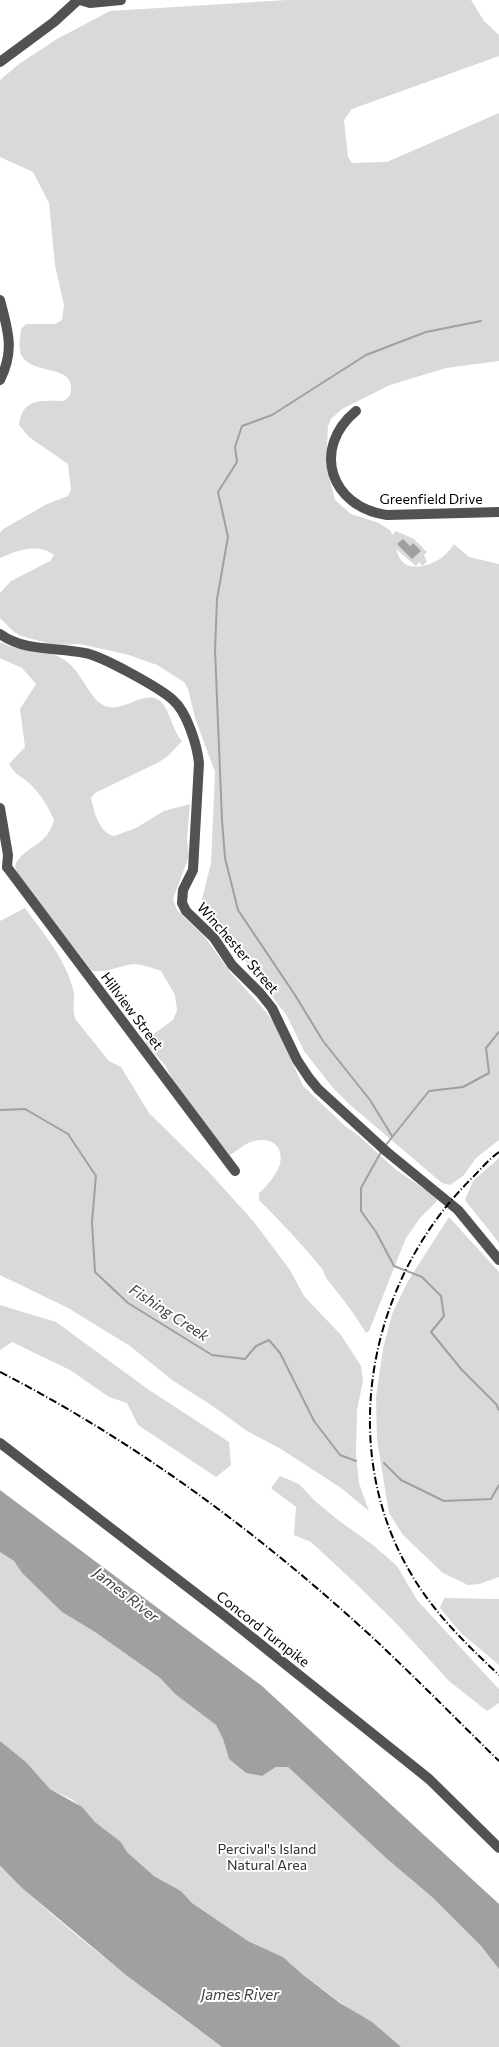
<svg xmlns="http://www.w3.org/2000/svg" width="499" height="2047" font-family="Commissioner,sans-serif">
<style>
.green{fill:#d9d9d9;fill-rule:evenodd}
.water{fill:#a0a0a0}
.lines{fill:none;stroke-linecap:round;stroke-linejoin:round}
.stream{stroke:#a0a0a0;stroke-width:2}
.minor{stroke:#525252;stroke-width:10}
.rail{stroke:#000;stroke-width:2;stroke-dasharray:8 2.5 1 2.5;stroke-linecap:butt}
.labels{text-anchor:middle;stroke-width:4;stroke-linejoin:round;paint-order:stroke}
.street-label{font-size:14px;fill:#000;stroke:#fff}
.park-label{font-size:14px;fill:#303030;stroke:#fff}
.water-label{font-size:15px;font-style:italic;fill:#414141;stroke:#fff}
</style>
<rect width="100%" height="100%" fill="#fff"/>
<g class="green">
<path d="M287,0H471L484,21L499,35V56L352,109L344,120L348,157L352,163L387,162L499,113V361L446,368L390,385L342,409L331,419L328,426L326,464L335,500L351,514L379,523L391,531L392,535L396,531L414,539L427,552L424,555L427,561L423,566C438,562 446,556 454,544L469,557L499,564V1140L476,1158L463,1176L450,1185L442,1183L349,1104L333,1088L304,1051L287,1016L204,906L202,899L211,863L215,772L195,718L188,689L184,682L157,665L129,655L80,644L55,645L21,636L14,632L0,618V593L11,581L50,561L54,555C37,543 18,550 0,558V533L3,529L47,504L68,496L71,489L68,464L29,437L19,425C22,397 43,401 64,401C69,397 71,395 71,388C72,366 35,373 24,359C17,352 20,338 21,329L26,324H55L62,320L64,305L55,265L49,203L33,172L0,157V80L19,64L57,39L110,11ZM396,549L416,566L419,562L423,566C407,569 400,563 396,549Z"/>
<path d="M0,642C20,653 47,647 66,661C82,672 89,699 105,706C123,713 140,692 157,699C169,704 172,731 182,741L168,756L159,762L95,793L91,798C94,811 99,833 114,836L136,828L164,811L190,804L187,838L189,856L173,899L177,910L204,936L231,973L267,1013L276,1026L303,1086L345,1126L359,1136L395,1169L436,1197L437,1201L420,1218L406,1238L369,1331L366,1333C354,1313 341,1297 327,1279C324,1276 324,1271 322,1269C303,1245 281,1222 259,1200V1193C267,1186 277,1174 280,1164C284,1143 268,1136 251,1142C244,1144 237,1151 230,1155L180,1094L165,1065L146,1044L148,1038L173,1020L177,1010L175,995L161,971C152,968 143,964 133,964C119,966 107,973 92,971L18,874L15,866C23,845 47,848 54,820C49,808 41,795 32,786C23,776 17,778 9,764L25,747L20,709L36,684L22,668L0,658Z"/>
<path d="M25,908C43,933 65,958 73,989C76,1000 71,1010 76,1020L109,1061L121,1067L149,1113L208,1171L254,1222L290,1270L304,1296L341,1335L361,1366L363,1381L357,1410L356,1454L359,1483L369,1511L341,1488L281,1449L247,1431L214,1407L172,1380L130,1346L68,1308L0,1275V921Z"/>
<path d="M499,1158V1243L465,1200L473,1181Z"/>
<path d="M449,1217L499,1272V1577L479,1584L468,1585L443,1573L403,1535L389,1513L377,1440L376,1397L383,1349L392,1314L408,1281Z"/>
<path d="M0,1305L56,1322L149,1390L229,1442L231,1465L216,1477L138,1425L127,1403L109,1397L70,1370L12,1342L0,1350Z"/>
<path d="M280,1476L299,1484L315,1501L338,1520L373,1545L397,1566L417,1600L496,1686L499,1689V1703L487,1711L449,1681L395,1622L353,1581L311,1542L294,1535L296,1507L271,1488Z"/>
<path d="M0,1552L14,1561L22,1573L62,1612L95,1632L160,1678L175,1694L216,1725L223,1739L229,1759L246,1773L262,1776L276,1767H288L386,1858L432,1897L490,1955L499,1969V2047H401L302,1974L283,1957L248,1941L192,1903L181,1891L154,1876L127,1852L121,1842L95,1822L73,1800L50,1789L26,1762L0,1741Z"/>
<path d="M444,1598L499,1599V1665L461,1633L440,1608Z"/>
<path d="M0,1867C69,1933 145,1990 222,2047H0Z"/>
</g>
<g class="water">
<path d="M403,539L410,546L413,543L421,551L412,559L397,544Z"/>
<path d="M0,1490L262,1686L499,1904V1969L482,1947L432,1897L386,1858L288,1767H276L262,1776L246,1773L229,1759L223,1739L216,1725L175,1694L160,1678L95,1632L62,1612L22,1573L14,1561L0,1552Z"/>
<path d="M0,1741L26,1762L50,1789L82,1807L95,1822L121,1842L127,1852L154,1876L181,1891L192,1903L248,1941L283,1957L302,1974L340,2003L372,2022L401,2047H222L126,1975L22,1888L0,1866Z"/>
</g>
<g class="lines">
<g class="stream">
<path d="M0,1110L25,1109L68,1134L96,1176L92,1222L95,1272L128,1303L212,1355L245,1359L256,1346L269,1340L280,1353L314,1421L340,1455L356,1461"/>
<path d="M392,1136L370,1100L323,1041L295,995L238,910L225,858L222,820L215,650L217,599L228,537L218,492L237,462L235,447L242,426L272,415L366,355L426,332L481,321"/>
<path d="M385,1146L429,1091L463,1087L489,1073L486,1048L499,1032"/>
<path d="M381,1152L361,1188V1211L376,1232L394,1266L422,1277L441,1296L444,1316L431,1332L462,1370L496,1404L499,1410"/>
<path d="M384,1463L401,1480L444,1501L491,1499L499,1485"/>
</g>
<g class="minor">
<path d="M80,0L90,3L121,0"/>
<path d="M0,62L54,22L78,0"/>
<path d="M0,300C8,331 15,350 0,380"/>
<path d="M356,411C311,448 330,507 387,515L499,512"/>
<path d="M0,634C25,652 56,647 85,653C102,656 160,688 173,700C187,712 197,745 199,763L193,870L183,890L182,903L186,911L214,938L232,965L260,993L272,1008L297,1060L309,1078L318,1089L387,1152L458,1210L499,1260"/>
<path d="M0,808L8,855L7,867"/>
<path d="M7,867L235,1171"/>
<path d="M0,1443L224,1615L429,1779L499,1848"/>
</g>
<g class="rail">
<path d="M499,1152C489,1159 481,1169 472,1178C369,1280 336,1445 410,1572C433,1612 465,1643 499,1675"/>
<path d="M0,1372C135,1441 260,1534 372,1637C415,1677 457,1720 499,1761"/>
</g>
</g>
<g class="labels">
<g class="street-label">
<text x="431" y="504">Greenfield Drive</text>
<text transform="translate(238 948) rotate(49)" y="5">Winchester Street</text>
<text transform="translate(132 1011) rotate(53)" y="5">Hillview Street</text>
<text transform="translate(263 1629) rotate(38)" y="5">Concord Turnpike</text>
</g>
<g class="park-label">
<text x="267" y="1854">Percival's Island<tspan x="267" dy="16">Natural Area</tspan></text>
</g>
<g class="water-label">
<text transform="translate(169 1313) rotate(33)" y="5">Fishing Creek</text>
<text transform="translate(126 1595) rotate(38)" y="5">James River</text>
<text x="240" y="2000">James River</text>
</g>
</g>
</svg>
